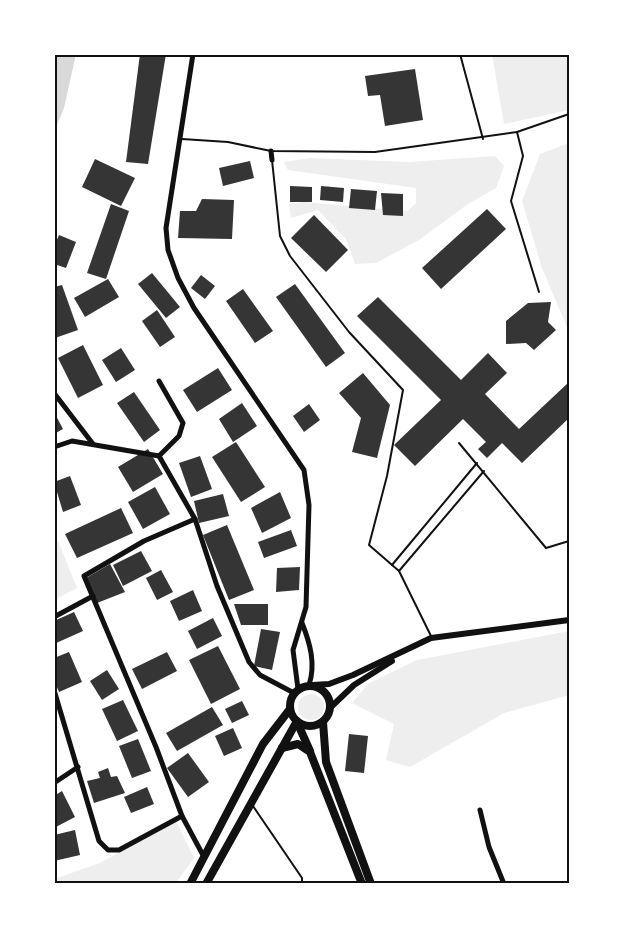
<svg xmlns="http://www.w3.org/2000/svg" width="623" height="938" font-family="Montserrat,sans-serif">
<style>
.green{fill:#eee}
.water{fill:#d9d9d9}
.building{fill:#353535}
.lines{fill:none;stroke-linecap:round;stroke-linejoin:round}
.service{stroke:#111;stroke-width:2}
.minor{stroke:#111;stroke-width:5}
.tertiary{stroke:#111;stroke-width:6}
.secondary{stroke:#111;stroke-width:8}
.primary{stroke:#111;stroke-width:8}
.neatline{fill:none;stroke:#111;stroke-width:2}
</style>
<rect width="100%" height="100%" fill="#fff"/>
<g class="green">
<path d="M492,54H569V110L504,124Z"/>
<path d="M569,143V332L542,268L522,201L540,154Z"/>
<path d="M495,156L504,166L496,188L468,204L419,240L376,263L355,264L346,239L318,210L291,218L289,204L304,202L408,211L416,203V188L288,170L284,162L310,158L409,162Z"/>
<path d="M58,541L77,588L54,600V542Z"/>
<path d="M569,631V695L504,713L410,767L386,760L394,724L352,703L369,683L417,660Z"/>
<circle cx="311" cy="707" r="13"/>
<path d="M176,821L194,858L175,884H54V879L100,863Z"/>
</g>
<path class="water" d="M54,54H76L64,108L54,132Z"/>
<g class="building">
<path d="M140,54H166L148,164L126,162Z"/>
<path d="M415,69L423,120L385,126L380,95L368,96L365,76Z"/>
<path d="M95,159L135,178L121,206L82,187Z"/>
<path d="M250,161L254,178L223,186L219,168Z"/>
<path d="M290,186L312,187V202H290Z"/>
<path d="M321,186L344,188L343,202L320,200Z"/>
<path d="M351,189L377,191L375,210L349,208Z"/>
<path d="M381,193L403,194V216L383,215Z"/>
<path d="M202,199L234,200L232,239L178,238L180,211H196Z"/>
<path d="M111,204L129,211L106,279L87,273Z"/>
<path d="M487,209L506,229L441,289L422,268Z"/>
<path d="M314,215L348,250L326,272L291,238Z"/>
<path d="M59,235L76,242L66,268L54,264V247Z"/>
<path d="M152,273L180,307L166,318L138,284Z"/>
<path d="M201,275L215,286L205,299L191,288Z"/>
<path d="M108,279L119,297L85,317L74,298Z"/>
<path d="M295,284L345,353L326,367L276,297Z"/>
<path d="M62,285L78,330L55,338L54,287Z"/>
<path d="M243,289L273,331L255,343L226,301Z"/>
<path d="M378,297L461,380L488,353L507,373L485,394L519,429L569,382V418L522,463L502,443L487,458L478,449L486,442L463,419L415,466L394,445L441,400L357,316Z"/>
<path d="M551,302L548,322L556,330L534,350L526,343L506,344V321L528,303Z"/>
<path d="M157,310L175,337L160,347L142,321Z"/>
<path d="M83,345L103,385L78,398L58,358Z"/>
<path d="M121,348L135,370L116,382L102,360Z"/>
<path d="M218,368L232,390L197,412L183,390Z"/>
<path d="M363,373L390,405L377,458L352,452L361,418L339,393Z"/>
<path d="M134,392L160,430L144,442L117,403Z"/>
<path d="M242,403L257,426L233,442L219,419Z"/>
<path d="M309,404L320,420L304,432L293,416Z"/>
<path d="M54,412L63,429L54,434Z"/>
<path d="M236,442L265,487L241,502L212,457Z"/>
<path d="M148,449L163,474L133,492L118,467Z"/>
<path d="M200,456L212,489L191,497L179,463Z"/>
<path d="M70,476L81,505L63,512L54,482Z"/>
<path d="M155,487L170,514L143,529L128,502Z"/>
<path d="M280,492L291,518L262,533L251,508Z"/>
<path d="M223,494L229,516L199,523L194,501Z"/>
<path d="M121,508L133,533L77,558L65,534Z"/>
<path d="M227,525L254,590L229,600L203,535Z"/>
<path d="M291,530L297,546L264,558L258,542Z"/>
<path d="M141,551L152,571L123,586L113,565Z"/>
<path d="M110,564L125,592L97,603L86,578Z"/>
<path d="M300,567L299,590L276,592L277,568Z"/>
<path d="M161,570L173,592L157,600L146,578Z"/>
<path d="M193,590L202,611L179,621L170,601Z"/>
<path d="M234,604H268V625H241Z"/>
<path d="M74,612L83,631L54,644V621Z"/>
<path d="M213,618L222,636L197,649L188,631Z"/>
<path d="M261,629L280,632L272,670L254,666Z"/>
<path d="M218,646L240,689L211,704L189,660Z"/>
<path d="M69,652L82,682L59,692L54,680V658Z"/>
<path d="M167,652L177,671L142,689L132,669Z"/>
<path d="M107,670L119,689L102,700L90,681Z"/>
<path d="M123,700L138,731L117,741L102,709Z"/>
<path d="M242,701L249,715L232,723L225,709Z"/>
<path d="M212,707L223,725L177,751L166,733Z"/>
<path d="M233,728L242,748L224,756L215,736Z"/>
<path d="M349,734L368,736L364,773L345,771Z"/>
<path d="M138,739L151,771L132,778L119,746Z"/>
<path d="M188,753L209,782L188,797L167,768Z"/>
<path d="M108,768L111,777L117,776L125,793L94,803L87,781L100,778L98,772Z"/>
<path d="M147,787L154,804L131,813L124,797Z"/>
<path d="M62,791L75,817L54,828V796Z"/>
<path d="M75,830L80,855L54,861V835Z"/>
</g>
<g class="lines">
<g class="service">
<path d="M460,54L483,139"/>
<path d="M517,132L523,156L511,201L539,292"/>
<path d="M182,139L228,142L271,151L375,152L517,132L569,114"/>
<path d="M272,160L280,236L290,256L349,332L403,390L387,476L369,545L399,571L431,636"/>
<path d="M459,443L546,548L569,541"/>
<path d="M392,565L477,463"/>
<path d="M399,571L484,471"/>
<path d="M253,806L302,878V884"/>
</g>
<g class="minor">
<path d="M193,54L166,228L168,250L178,278L194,308L304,470L309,505L306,607L293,650L298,689"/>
<path d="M271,151L272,160"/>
<path d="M159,381L183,423L179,436L159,456L195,519L217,586L249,662L260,675L294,693"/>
<path d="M54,393L93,444"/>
<path d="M54,447L72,441L159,456"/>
<path d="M195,519L144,541L84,576L156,747L182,816L204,857"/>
<path d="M54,617L93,596"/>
<path d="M302,623C310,643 316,664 309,685"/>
<path d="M54,690L99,841L108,850H119L182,816"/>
<path d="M54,783L78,767"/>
<path d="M480,810L489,847L504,884"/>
</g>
<g class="tertiary">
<path d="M313,685L329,684L353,675L431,638L569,620"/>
<path d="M331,707L354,685L392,661"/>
</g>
<g class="secondary">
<path d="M190,884L263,744L290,709"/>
<path d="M206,884L297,721"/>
</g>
<g class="primary">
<circle cx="310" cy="706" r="20"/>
<path d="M297,722L310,751"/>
<path d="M323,722L326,762L371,884"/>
<path d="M282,748L298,744L310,752L362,884"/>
</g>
</g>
<rect width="623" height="938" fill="none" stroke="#ffffff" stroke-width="111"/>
<rect x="56" y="56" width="512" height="826" class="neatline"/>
</svg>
